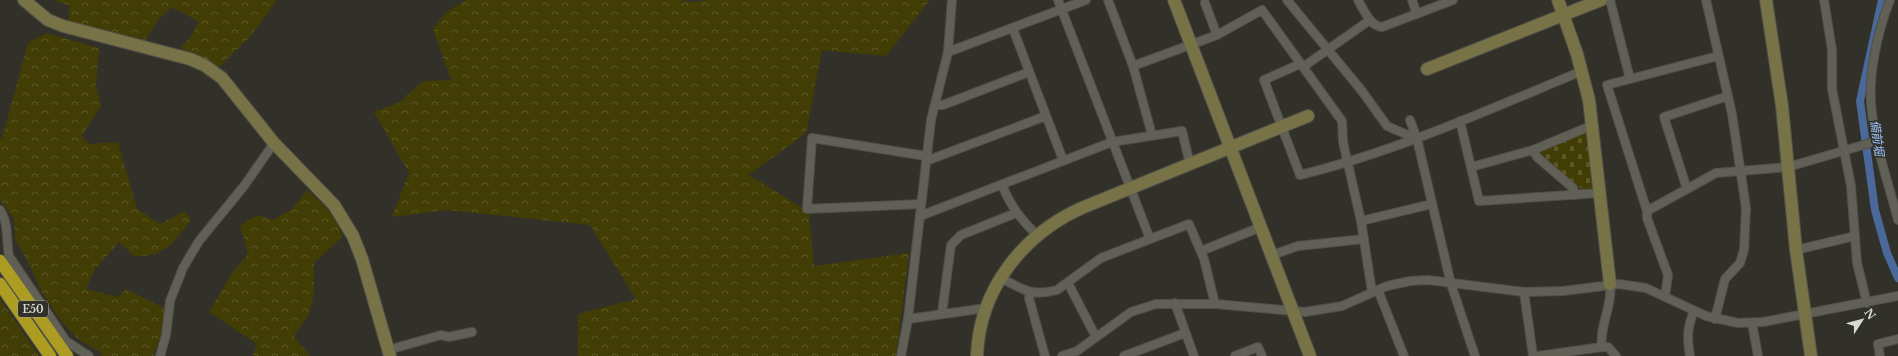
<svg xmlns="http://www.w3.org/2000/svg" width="1898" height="356" font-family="'Libre Baskerville','Noto Sans JP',serif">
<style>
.forest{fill:url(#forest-crowns)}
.cemetery{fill:url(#cemetery-stones)}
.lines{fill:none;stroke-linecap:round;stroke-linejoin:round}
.canal{stroke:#4a699a;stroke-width:8}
.street-casing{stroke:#504f48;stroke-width:10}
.secondary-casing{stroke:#504f48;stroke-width:14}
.highway-casing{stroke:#504f48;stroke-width:14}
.street{stroke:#616057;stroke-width:8}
.secondary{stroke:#787247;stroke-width:12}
.highway{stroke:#ac9d22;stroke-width:12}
.labels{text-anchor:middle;stroke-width:3.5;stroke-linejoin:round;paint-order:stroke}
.shield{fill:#323129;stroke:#a8a7a1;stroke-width:1}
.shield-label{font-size:10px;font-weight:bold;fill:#dadad4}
.water-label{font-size:12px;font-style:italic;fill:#9dc2fd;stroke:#323129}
</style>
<defs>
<pattern id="forest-crowns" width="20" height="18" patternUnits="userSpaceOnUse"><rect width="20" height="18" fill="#423c05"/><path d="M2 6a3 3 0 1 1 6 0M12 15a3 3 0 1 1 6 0" fill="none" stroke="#5d5829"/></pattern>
<pattern id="cemetery-stones" width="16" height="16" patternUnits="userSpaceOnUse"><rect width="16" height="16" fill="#423c05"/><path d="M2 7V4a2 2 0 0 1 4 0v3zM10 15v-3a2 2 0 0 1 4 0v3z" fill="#5d5829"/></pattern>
</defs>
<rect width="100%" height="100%" fill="#323129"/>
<g class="forest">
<path d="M55,0H277L250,37L219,67L198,56L180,48L191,36L199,22L172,7L158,20L145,40L68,22L70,6Z"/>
<path d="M466,0H681L690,2L711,0H930L886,56L822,50L806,133L749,175L809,212L814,266L909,253L896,356H578V314L636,299L590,225L447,210L392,217L409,173L374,112L400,102L423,81L451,80L433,29L446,12Z"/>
<path d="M46,33L99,48L96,86L101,106L82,136L89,144L118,142L137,209L160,224L185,211L191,220C173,243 166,257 134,256L119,242L95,269L86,289L118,297L126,289L164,308L161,336L153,356H102L99,351L79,340L61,321L42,292L28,262L15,239L14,219L0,200V138H2L28,43Z"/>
<path d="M307,190C323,204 338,217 342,237L314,263V294L308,316L294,336L310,356H253L257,344L209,312L232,273L248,254L240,225L258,215L273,220L292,209Z"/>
<path d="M0,299L39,356H0Z"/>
</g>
<path class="cemetery" d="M1585,133L1588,135L1595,188L1583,190L1541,156V151Z"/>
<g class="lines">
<path class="canal" d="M1882,0L1860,101L1875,210L1887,253L1898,278"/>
<g class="street-casing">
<g id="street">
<path d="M1058,0L1150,239"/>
<path d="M1108,0L1133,66L1152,135"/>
<path d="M1287,0L1362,91L1387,126L1417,139"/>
<path d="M1358,0C1364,10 1370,26 1382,27L1453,0"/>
<path d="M1412,0L1417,14"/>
<path d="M1610,0L1630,79"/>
<path d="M1706,0L1732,114L1746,208L1744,250L1740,263L1725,279L1715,319"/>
<path d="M1824,0L1832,50V89L1851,186L1857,263L1867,303"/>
<path d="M1890,0C1877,33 1867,79 1872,113C1876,149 1889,185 1898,220"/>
<path d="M1205,3L1217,35"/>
<path d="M1013,29L1063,160"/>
<path d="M948,52L1086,0"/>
<path d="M1718,56L1607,85L1647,211L1716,173L1788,167L1877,141"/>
<path d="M1300,64L1264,80L1300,175C1398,151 1490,109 1582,71"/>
<path d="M1133,66L1217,35L1262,10L1342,121L1343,142L1361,221L1372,292"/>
<path d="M1303,67L1370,20"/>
<path d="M936,105H943L1029,72"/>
<path d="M1410,120L1417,139L1451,284L1475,356"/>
<path d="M1460,121L1479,201L1600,193"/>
<path d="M1533,150L1537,157L1573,188L1575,195"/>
<path d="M926,161L1046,116"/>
<path d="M1471,167L1533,150L1593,125"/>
<path d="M1002,184C1009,205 1021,220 1037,235"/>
<path d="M1687,189L1664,117L1728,96"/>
<path d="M921,204L807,209L812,138L926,156"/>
<path d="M0,210C9,223 6,240 9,256L66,341L89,356"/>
<path d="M1647,211V218L1668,275L1665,297"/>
<path d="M920,216L1112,142L1182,131L1190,164"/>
<path d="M1361,221L1432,204"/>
<path d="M1796,250L1855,236"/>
<path d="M1201,251L1261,227"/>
<path d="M1272,255L1298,246L1364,239"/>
<path d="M1001,278C1022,289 1032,297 1057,290L1101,258L1189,224L1204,259L1215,304"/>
<path d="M1068,283L1096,337"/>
<path d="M1378,290L1404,356"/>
<path d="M1524,292L1533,356"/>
<path d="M1030,293L1029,298L1045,356"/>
<path d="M1175,303L1194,356"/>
<path d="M942,313L951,245L961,235L1016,213"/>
<path d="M908,319L979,309L985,311"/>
<path d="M1752,323L1758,356"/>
<path d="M1602,347C1599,325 1613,306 1610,284"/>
<path d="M388,350L441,335L449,337L472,332"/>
<path d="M160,356L166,335L170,301L183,268L199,241L244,186L274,143"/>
<path d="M901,356L908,319L931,120L948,52L952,0"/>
<path d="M1062,356L1077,351L1131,312L1156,304H1215L1305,312L1342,306L1387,286L1410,281L1428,280L1524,292L1563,291L1619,284L1646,288L1706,316L1738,323L1763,322L1898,296"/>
<path d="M1124,356L1185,333"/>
<path d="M1235,356L1258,347L1262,356"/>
<path d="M1538,356L1602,347H1608L1616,356"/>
<path d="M1690,356C1687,338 1687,328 1694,311"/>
<path d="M1880,356L1878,344L1898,339"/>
</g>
</g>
<g class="secondary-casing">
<g id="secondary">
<path d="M24,0L48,20L63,26L190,59L204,65L222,78L274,143L334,205L353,236L362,259L390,356"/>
<path d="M1174,0L1310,356"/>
<path d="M1558,0L1577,54L1589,100L1610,284"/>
<path d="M1766,0L1782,106L1796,250L1811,356"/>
<path d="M1427,69L1601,0"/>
<path d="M977,356C979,289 1024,233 1084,207L1308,116"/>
</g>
</g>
<g class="highway-casing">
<g id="highway">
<path d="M0,261L67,356"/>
<path d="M0,284L50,356"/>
</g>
</g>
<use href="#street" class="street"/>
<use href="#secondary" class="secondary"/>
<use href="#highway" class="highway"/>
</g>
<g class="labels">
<rect class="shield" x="18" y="301" width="30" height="16" rx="3"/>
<g class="shield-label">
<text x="33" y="313">E50</text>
</g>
<g class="water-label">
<text transform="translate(1877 138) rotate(82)" y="4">備前堀</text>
</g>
</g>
<g transform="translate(1862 320) rotate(54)" stroke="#323129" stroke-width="3" paint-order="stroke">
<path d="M0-3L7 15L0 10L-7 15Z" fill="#dadad4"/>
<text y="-6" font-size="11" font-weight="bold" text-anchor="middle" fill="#dadad4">N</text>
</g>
</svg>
